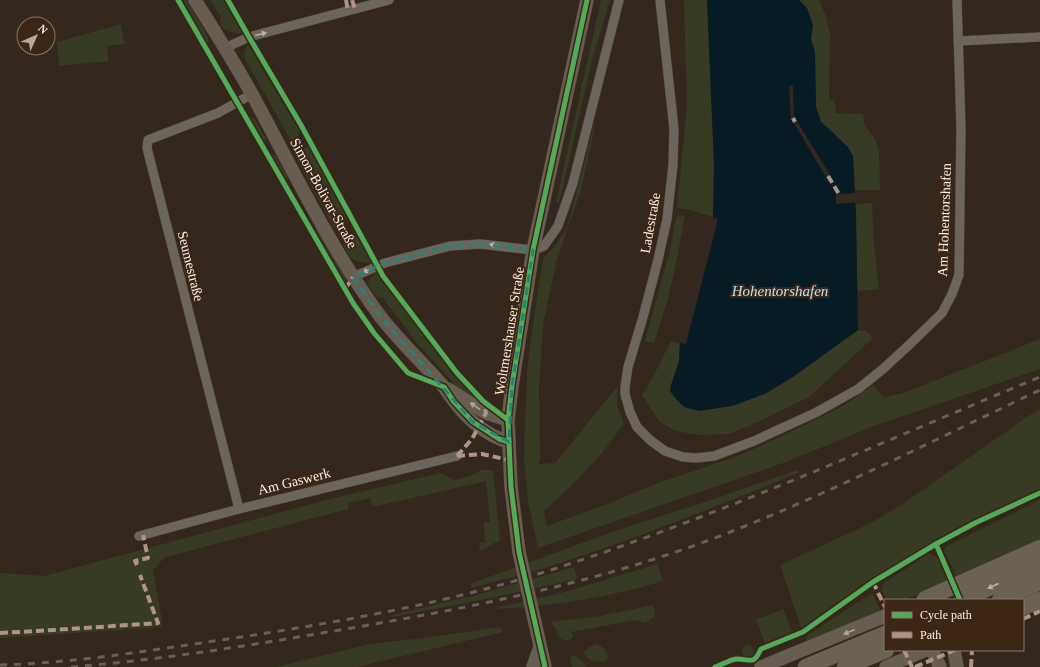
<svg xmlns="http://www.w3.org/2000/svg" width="1040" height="667" font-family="Georgia,serif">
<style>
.green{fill:#373b24}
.water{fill:#061b24}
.pier{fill:#34271e}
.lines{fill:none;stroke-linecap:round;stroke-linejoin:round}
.street-casing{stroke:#4f443c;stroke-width:10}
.secondary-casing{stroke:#4f443c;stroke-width:14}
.highway-casing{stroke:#4f443c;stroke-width:17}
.street{stroke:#6b655b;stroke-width:9}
.secondary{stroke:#675e51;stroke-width:13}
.highway{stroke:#6b6255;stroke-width:16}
.rail{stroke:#686058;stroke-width:3;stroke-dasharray:7 7;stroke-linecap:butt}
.quiet{stroke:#af9288;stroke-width:4;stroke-dasharray:8 4;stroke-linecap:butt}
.cycleway-casing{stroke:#3c2616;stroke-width:8}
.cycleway{stroke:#51ab58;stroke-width:5}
.oneway{fill:#bcb1a7}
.oneway2{fill:#b2a69b}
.oneway3{fill:#bcb0a4}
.marked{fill:none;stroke:#27827a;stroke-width:3;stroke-dasharray:8 5;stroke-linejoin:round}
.labels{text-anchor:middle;stroke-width:4;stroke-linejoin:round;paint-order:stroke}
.street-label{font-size:14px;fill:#feefe5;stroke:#3c2616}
.water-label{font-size:15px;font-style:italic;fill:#b2e4fd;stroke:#3c2616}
</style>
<rect width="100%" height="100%" fill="#34271e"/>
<g class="green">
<path d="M183,0H187L208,37V45Z"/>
<path d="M210,0H223L242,33C233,33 226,32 220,25L221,17Z"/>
<path d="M601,0H610L592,61L559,203L556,202Z"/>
<path d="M684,0H707L714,164L713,217L686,209L677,208L687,106Z"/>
<path d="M799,0H819L825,14L830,34L829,99L834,100L836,113L863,114L865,126L875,139L879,151L880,190H855L853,156L835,134L821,122L816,107L815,53L811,39L813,25Z"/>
<path d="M121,24L124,44L107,46L108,61L59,66L57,42Z"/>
<path d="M248,45L299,130L298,136L291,141L244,57L245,50Z"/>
<path d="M249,116L255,119L266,139L264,144Z"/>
<path d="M595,126L581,190L557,259L543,324L539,387L540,459L538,464L555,463L617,387V406L624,423C602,457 574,484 544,511L547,526L610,503L658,483L738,456L780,437L843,406L873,385L884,397L904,393L1040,339V369L874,426L786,462L538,548L528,501L524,459L527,372L531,337L543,259L556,245L567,227L580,180L593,128Z"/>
<path d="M310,146L347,217L344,223L337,228H334L297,160C299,153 301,148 310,146Z"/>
<path d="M269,153L275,155L288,177L286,182Z"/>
<path d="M872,203L874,244L879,289L857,291L856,204Z"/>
<path d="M685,215L675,268L667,302L654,343L645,341L670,250L676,217Z"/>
<path d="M315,230H319L347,277L345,283Z"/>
<path d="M355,232L371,263C354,263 351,260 343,245L348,238Z"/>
<path d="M377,272C397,300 418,328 439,356C452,372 464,392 483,402L480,406L458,388L417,343L383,298L377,297L367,284L371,277Z"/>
<path d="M858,330L866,331L873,338L809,397L760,421L729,434L698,435L676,431L659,421L642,395L653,377L671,341L680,343L679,361L671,385L670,391L793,377Z"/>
<path d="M1040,409V489L968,522L935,540L872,578L801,628L780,565L871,523L904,503L1027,417Z"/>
<path d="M482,470H493L500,540L480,551L479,543L485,542L484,523L490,522L486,481L373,507L370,498L348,503V509L166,557L161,561L156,568L153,569L163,627L0,638V573L44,576L334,498L441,473L454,480L470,476Z"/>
<path d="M797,470L798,473C720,505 641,537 560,563C531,573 501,580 472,588L470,584L612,532L711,500Z"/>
<path d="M1040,500V541L957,578L944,551L945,547Z"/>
<path d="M930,553L937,557L948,582L903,600H886L881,589L884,583Z"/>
<path d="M658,564L663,581C610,597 554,606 499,609V607L561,593Z"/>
<path d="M574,567L577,579C515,593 454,606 392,617L391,615L476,595Z"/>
<path d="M872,593L881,611L808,642L805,637Z"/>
<path d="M653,605L655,611L654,617L645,623L636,620L571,632L573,635L571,639L565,641L558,637L556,629L550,622L600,616Z"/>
<path d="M783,609L792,632L765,643L756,620Z"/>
<path d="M501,627L503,632L357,667H275L370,644L424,638Z"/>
<path d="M597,644C604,647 607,651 608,658L606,661C597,663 588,661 584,653C587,647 591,646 597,644Z"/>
<circle cx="748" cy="651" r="6"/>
<path d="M573,655L580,659L587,667H572L570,657Z"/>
</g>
<path class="water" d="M707,0H799L807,8L813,25L811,39L815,53L816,107L821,122L848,147L853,156L856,217L858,330L793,377L765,394L732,406L699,411L684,407L675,398L670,391L671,385L679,361L680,343L686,344L718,219L713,217L714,164Z"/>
<g class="pier">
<path d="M789,86H793L794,118H791Z"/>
<path d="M797,121L830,175L826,177L794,123Z"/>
<path d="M857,193L858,202L836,204V194Z"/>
</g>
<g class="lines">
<g class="street-casing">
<g id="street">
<path d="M660,0L674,129L673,165L667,219L658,260L643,317L628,367L625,387V394L630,412L637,427L650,440L665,451L683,457L696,458L714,456L754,441L817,412L858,389L883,369L910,344L942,313L952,294L959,275L961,127L957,0"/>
<path d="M958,41L1040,37"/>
<path d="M225,48L249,37L389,0"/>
<path d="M353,277L385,263L450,246L480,244L533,250L544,246L558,226L573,183L619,0"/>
<path d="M239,509L147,148L148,140L218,113L252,94"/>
<path d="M139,536L239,509L457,456"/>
</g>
</g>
<g class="secondary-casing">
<g id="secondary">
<path d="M195,0C215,32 235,63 253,96C293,170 330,248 380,316C399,341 423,363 443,386C447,391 450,396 454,401C467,419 487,436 509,442"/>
<path d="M448,389L486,413L508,420"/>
<path d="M932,650L940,667"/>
<path d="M954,650L957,667"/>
<path d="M533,667L540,647"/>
<path d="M545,667L519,552L511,487L508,420L512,386L533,250L587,0"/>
<path d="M761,667L885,616"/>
<path d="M886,667L926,650"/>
</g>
</g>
<g class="highway-casing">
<g id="highway">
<path d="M925,599L1040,548"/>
<path d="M962,600L1040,565"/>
<path d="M1000,600L1040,582"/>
<path d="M1023,607L1040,600"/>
<path d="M806,667L885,634"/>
<path d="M845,667L886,650"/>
</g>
</g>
<use href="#street" class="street"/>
<use href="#secondary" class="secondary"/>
<use href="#highway" class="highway"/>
<g class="rail">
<path d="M0,665C76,663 152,650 228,639C340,622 455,602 563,566C726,513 882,442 1040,377"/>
<path d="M71,667C159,660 246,646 334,631C464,609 595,584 720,536C829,494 934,440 1040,390"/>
</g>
<g class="quiet">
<path d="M346,0L348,11"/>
<path d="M352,0L355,9"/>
<path d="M793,118L795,122"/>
<path d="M828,176L839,194"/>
<path d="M345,289L353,277"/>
<path d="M457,456L472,439L486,413L483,402"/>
<path d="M457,456L482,454L509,460"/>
<path d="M137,565L135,561L148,558L143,535"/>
<path d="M873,582L885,607"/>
<path d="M1023,619L1040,611"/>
<path d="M0,633L54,630L158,623L140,575"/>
<path d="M904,650L912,667"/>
<path d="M915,667L955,650"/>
<path d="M971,667L972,650"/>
</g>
<g class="cycleway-casing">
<g id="cycleway">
<path d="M178,0L353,303L374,333L408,373L444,387L454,402L473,422L499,439L509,442"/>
<path d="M228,0L249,37L301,125L383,276L457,373L483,401L508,420"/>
<path d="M936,544L960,600"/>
<path d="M545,667L519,552L511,487L508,420L512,386L533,250L587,0"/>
<path d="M715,667C721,665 731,659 737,659C751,659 753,666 761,649L803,632L873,582L936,544L975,523L1040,493"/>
</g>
</g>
<use href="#cycleway" class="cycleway"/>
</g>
<defs><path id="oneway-solid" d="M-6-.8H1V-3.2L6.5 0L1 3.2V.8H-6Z"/></defs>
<g class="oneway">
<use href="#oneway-solid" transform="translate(261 34) rotate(-15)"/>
<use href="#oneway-solid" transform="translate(495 245) rotate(-173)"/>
<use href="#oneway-solid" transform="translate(368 270) rotate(155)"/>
</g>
<g class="oneway2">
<use href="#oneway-solid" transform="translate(475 406) rotate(-146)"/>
<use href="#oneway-solid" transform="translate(849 632) rotate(158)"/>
</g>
<use class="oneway3" href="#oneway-solid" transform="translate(993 586) rotate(156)"/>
<path class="marked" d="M480,244L533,250L512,386L509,442L473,422L381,317L353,277L385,263L450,246Z"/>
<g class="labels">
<g class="street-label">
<text transform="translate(324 193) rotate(61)" y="5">Simon-Bolivar-Straße</text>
<text transform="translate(944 220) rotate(-88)" y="5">Am Hohentorshafen</text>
<text transform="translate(650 223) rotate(-80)" y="5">Ladestraße</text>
<text transform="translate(191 266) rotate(76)" y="5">Seumestraße</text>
<text transform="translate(509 331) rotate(-81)" y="5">Woltmershauser Straße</text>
<text transform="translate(294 481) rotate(-14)" y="5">Am Gaswerk</text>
</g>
<g class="water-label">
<text x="780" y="296">Hohentorshafen</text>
</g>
</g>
<rect x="884" y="599" width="140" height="52" fill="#3c2616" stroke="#8a7669"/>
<rect x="892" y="612" width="20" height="6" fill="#51ab58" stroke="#8a7669"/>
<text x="920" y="619" font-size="12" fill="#feefe5">Cycle path</text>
<rect x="892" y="632" width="20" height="6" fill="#af9288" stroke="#8a7669"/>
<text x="920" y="639" font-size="12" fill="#feefe5">Path</text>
<g transform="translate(36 36) rotate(45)"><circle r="19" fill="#3c2616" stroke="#8a7669"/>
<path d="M0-3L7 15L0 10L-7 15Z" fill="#b7a99f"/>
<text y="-6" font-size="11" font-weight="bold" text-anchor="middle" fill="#feefe5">N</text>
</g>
</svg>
